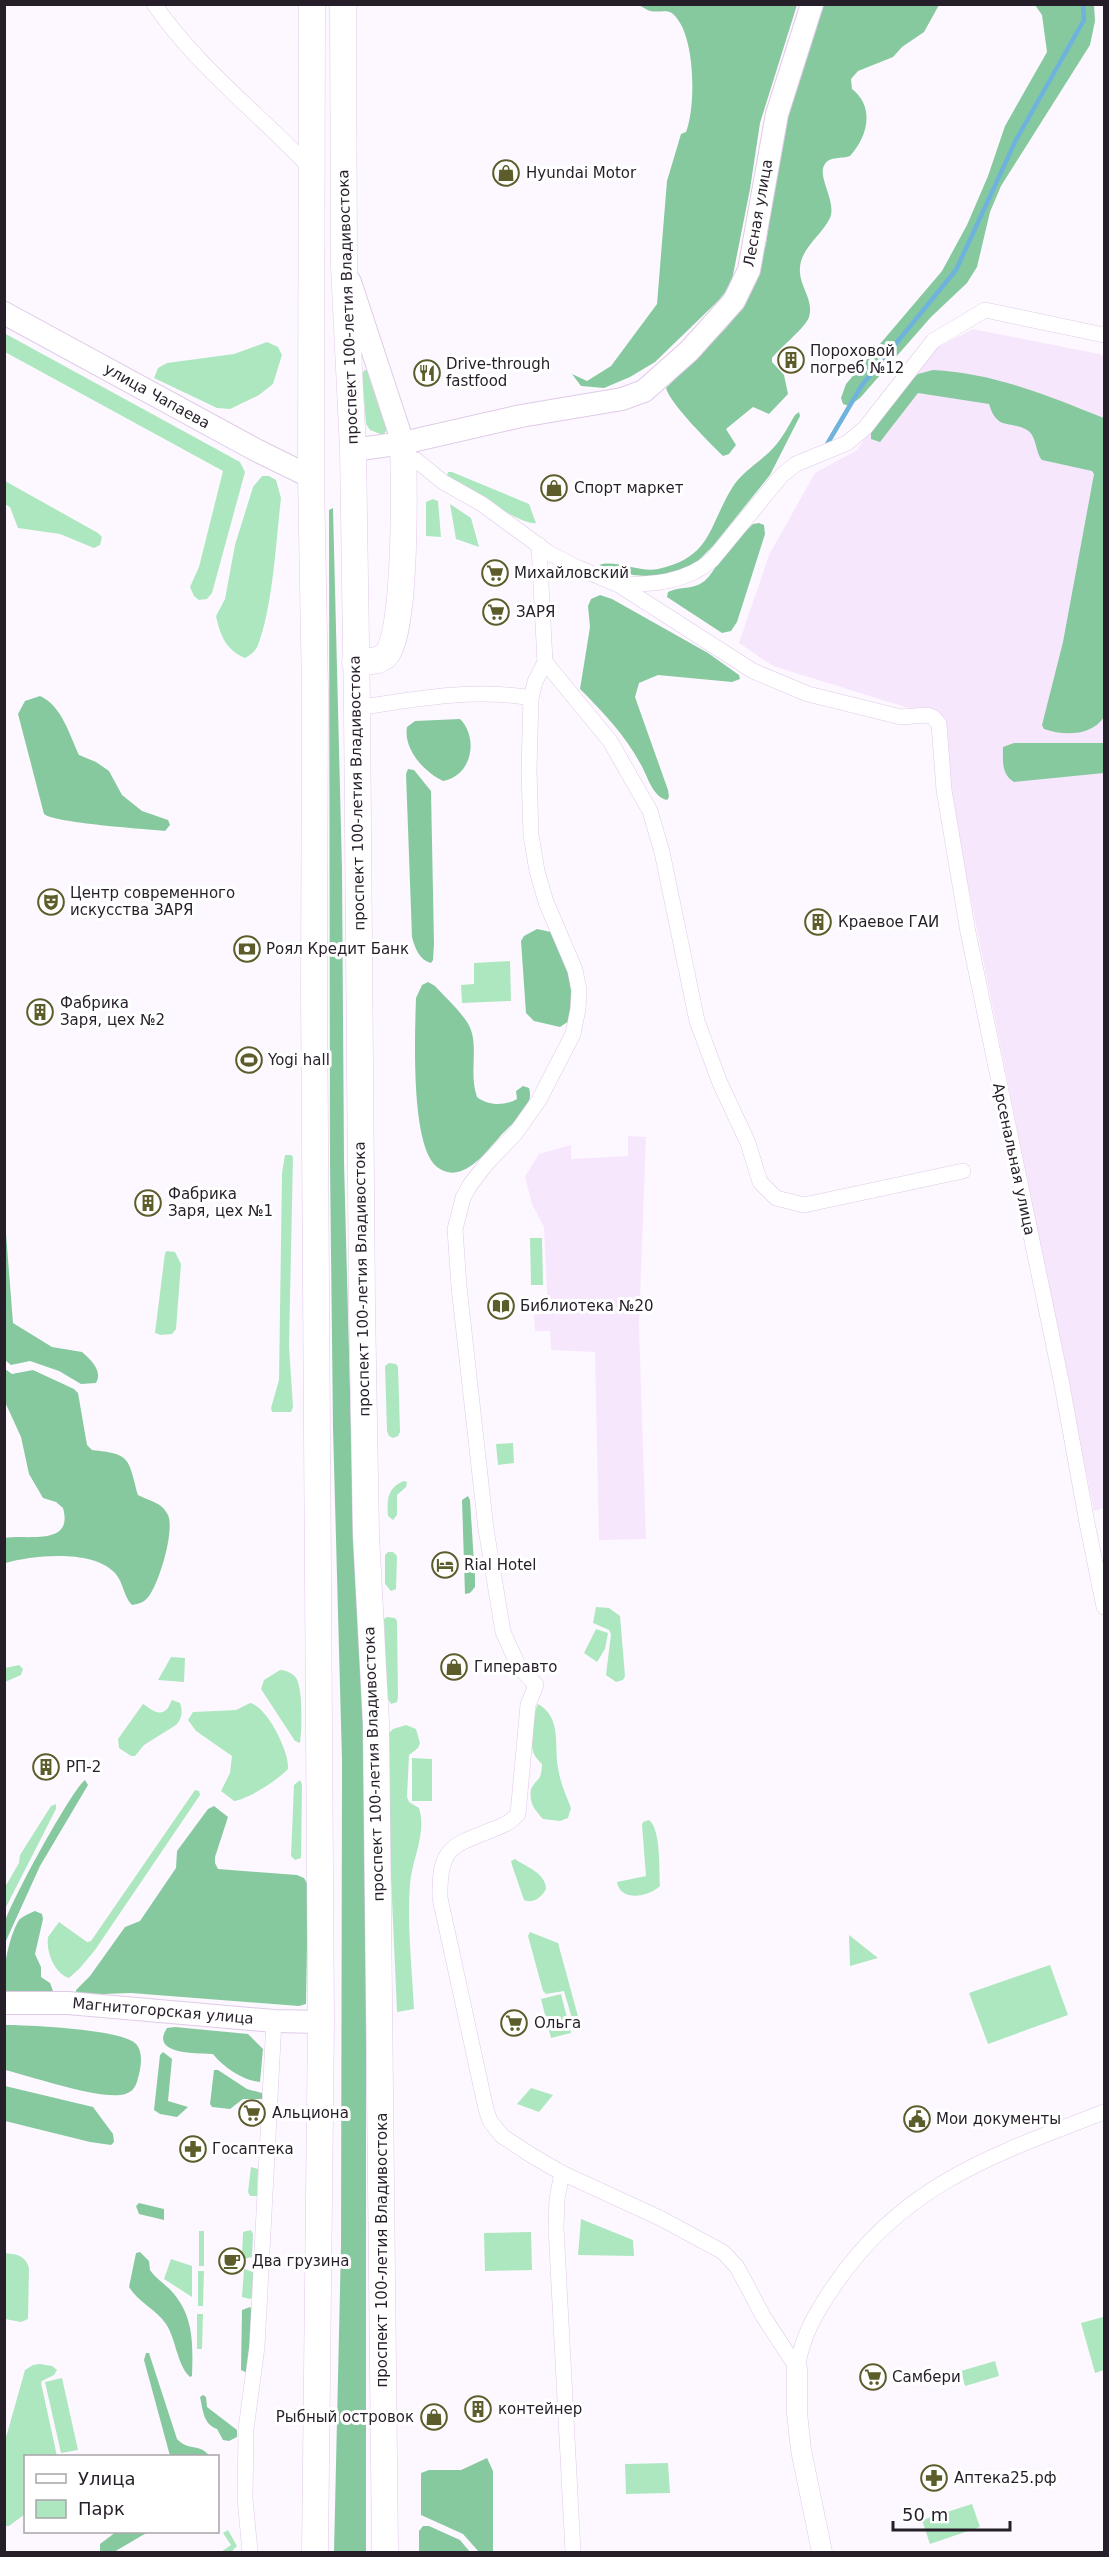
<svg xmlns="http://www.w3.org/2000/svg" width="1109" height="2557" font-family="'DejaVu Sans',sans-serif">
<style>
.built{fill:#f7e7fd}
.green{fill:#ade7c0}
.forest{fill:#87c99f}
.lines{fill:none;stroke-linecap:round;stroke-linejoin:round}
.stream{stroke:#6fb3dc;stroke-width:4.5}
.minor-casing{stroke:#e0cae8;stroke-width:16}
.tertiary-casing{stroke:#e0cae8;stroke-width:21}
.secondary-casing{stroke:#e0cae8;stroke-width:24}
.trunk-casing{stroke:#e0cae8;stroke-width:27}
.minor{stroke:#fff;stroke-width:15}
.tertiary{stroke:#fff;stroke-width:20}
.secondary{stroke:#fff;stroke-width:22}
.trunk{stroke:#fff;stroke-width:26}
.labels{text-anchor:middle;stroke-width:6;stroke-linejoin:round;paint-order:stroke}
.poi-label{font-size:15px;fill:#261e29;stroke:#fff;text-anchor:start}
.street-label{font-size:15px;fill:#261e29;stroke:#fff}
</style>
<rect width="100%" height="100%" fill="#fdf8ff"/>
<g class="built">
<path d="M973,329L1104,355V1508L1094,1511L934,716L773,666L739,643L769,555L815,473L857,450L921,356Z"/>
<path d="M628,1136L646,1137L639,1326L646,1539L599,1540L595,1352L551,1350L550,1331H535L534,1315L548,1313L544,1227L532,1204L525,1177L539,1154L571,1145V1159L628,1156Z"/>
</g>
<g class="green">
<path d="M4,333L240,462L245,472L212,593L207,599L199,600L194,596L190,587L199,567L223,471L5,352Z"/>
<path d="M267,342L278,347L282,355L273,384L259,395L230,409L217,408L154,378L158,368L167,363L234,354Z"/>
<path d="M365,370H368L387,430L383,435L370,430L366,424L362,373Z"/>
<path d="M452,472L529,504L536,523C523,527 462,485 447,476L448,472Z"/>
<path d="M262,476H269L276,480L281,498C276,541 273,606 258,645C255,652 251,655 245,658C226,650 220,635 216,616L225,599L235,545L253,487Z"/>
<path d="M5,481L98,533L102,537L100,545L94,548L60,534L18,528L10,507L5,504Z"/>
<path d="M433,499L438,501L441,537L426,536V502Z"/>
<path d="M450,504L471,518L479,547L456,539Z"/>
<path d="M510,961L511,1001L462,1003L461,985L474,984V963Z"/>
<path d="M285,1155H291L293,1157L289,1346L293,1407L291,1412H272L271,1408L279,1380L282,1173Z"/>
<path d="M530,1238H542L543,1285H531Z"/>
<path d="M167,1251L175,1252L181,1264L176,1329L172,1334L161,1335L155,1333L165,1253Z"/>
<path d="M389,1363L396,1364L398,1367L400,1432L398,1436L393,1438L389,1436L387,1431L385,1366Z"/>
<path d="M513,1443L514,1463L498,1465L496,1444Z"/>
<path d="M404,1481L407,1482L406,1487L397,1495V1515L393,1520L388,1516C387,1499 387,1488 404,1481Z"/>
<path d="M388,1552H393L397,1556L396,1589L391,1591L385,1584V1555Z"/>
<path d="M596,1607L609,1608L620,1616L625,1676L623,1680L616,1682L606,1675L611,1634L609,1630L593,1623Z"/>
<path d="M387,1617L395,1618L397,1621L398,1697L397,1702L391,1704L386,1696L384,1619Z"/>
<path d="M596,1629L608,1633L605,1649L597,1662L584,1653Z"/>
<path d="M171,1657L185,1658L184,1682L158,1680Z"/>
<path d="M19,1665L23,1669L21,1675L5,1682V1668Z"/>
<path d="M280,1670C285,1670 293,1673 296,1678C303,1687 302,1732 300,1743L295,1741L261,1689L264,1680Z"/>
<path d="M172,1700L180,1703C183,1711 182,1719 176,1725L144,1745L135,1756H131L119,1748L118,1739L143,1704C149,1707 158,1718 167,1709C169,1707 170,1703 172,1700Z"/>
<path d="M250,1703C267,1706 290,1753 288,1769C278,1780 248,1799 234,1801L221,1791L230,1773L232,1756L196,1731L188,1720L193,1712L236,1710Z"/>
<path d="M538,1704C562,1718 554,1744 558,1768C560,1782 566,1795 571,1808L568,1818L560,1821L543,1819C534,1809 529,1803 531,1789C538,1776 541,1783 542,1764C537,1759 533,1755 532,1747C530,1736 533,1713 538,1704Z"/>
<path d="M406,1725L416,1729L420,1743L418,1748L409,1755L407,1797L409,1802L419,1808C427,1833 412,1859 410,1884C407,1926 412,1967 414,2009L397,2012L386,1764L388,1734L393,1729Z"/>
<path d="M412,1758L432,1759V1801H412Z"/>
<path d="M300,1780L302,1784L301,1858L295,1860L291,1856L294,1785Z"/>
<path d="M195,1790L199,1791L200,1795L95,1950L80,1968L69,1978C54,1973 46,1952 48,1937L59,1922L87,1942L91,1941Z"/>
<path d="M56,1804V1809L5,1909V1887L19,1863L20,1855L51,1806Z"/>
<path d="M649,1820C661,1829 659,1870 660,1886C649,1897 620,1902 617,1882L646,1876L642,1825L643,1822Z"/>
<path d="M515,1859C526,1867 546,1873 546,1889C541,1898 533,1904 524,1900L512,1865L511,1861Z"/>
<path d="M530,1932L558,1943L579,2020L577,2026L573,2022L564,1991L546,1994L543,1991L528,1936Z"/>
<path d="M849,1935L878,1958L850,1966Z"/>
<path d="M1050,1965L1068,2015L988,2044L969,1993Z"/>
<path d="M561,1994L571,2033L551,2038L541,1999Z"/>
<path d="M531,2088L553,2095L539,2112L517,2104Z"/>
<path d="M251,2167L258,2169L257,2196H250L248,2192Z"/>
<path d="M581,2219L633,2240L634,2256L578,2255Z"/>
<path d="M251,2230L253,2234L252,2257L244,2259L242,2255L243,2232Z"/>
<rect x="199" y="2231" width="5" height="35"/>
<path d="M531,2232L532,2270L485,2271L484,2233Z"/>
<path d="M4,2253C16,2254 25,2255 29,2268L28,2319L21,2322L5,2319Z"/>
<path d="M171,2259L192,2266V2297L164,2279Z"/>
<path d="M244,2269L253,2272V2297L250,2299L242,2297Z"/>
<path d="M198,2271H204L203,2306H198Z"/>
<path d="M197,2314H203L202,2349H197Z"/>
<path d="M1103,2317L1104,2370L1095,2373L1081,2323Z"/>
<path d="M995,2361L999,2376L965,2386L961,2371Z"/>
<path d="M40,2364L52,2366L57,2370L54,2375L42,2381L41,2383L57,2456H26L25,2514L9,2526H5V2441L25,2370L33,2365Z"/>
<path d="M62,2378L78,2450L61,2453L45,2382Z"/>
<path d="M668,2463L670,2493L626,2494L625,2464Z"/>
<path d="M972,2504L980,2527L930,2544L922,2520Z"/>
<path d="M228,2530L237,2546L231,2552H221L231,2545L223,2533Z"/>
</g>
<g class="forest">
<path d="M638,5H797L760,123L750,189L731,285L718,301L655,362L630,377L604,388L581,386L572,374L587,381L611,366L657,304L667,181L681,134L686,132C696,107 696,34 673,14C667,9 658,13 650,11C646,10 642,6 638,5Z"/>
<path d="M821,5H939L924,32L902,47L893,57L858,71L851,79L852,89C875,107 868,136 850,156C842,159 830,156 825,164C816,176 837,201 830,218C821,237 798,249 800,273C801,288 814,301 809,317C806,327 780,348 772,358V362L784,375L788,394L769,414L753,407L726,429L736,445L729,454L723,456C710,443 670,404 666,388L726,328L743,307L766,244L782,134Z"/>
<path d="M1035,5H1094L1095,21L1090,45L1001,186L990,212L977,267L967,283L931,317L860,398L849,406L843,404L841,398L846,384L942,271L967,225L988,176L1005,126L1047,52L1042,15Z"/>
<path d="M933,370C994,373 1049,396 1104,418V717C1092,736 1064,736 1044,729L1042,725L1063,642L1094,474L1092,471L1042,460C1035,452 1037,436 1027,430C1009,420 997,431 989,404L918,393L880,442L871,439V428L911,380L918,374Z"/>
<path d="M799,412L800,416L770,475L713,546L693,566L658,577L633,575L599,565C616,559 640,573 658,569C712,557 708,527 732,488C742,471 762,461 775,446C783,437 789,425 795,415Z"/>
<path d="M333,508L342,869L344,1162L351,1427L366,1793V2552H334L341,2246L342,1761L333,1428L330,1164L329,510Z"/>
<path d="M759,523L764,525L765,534L737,622L731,631L722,633L667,597L668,592C678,587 690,589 700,584C713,577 717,561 726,551C735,541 744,533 753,524Z"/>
<path d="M600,595L612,599L708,653L739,675L740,679L732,682L658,675L639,683L635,697L668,790L669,797L667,800C652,797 647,774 640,763C625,735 602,711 580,689L590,627L588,606L591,599Z"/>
<path d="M40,696C62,706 69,734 79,755L96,762L109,771L122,795L142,811L168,820L170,825L165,831C146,829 54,823 44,814L18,714L25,701Z"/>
<path d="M460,719C479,738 472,776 443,781C424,772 403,749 407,727L415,721Z"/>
<path d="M1014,743H1104V773L1014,782C1001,774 1003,761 1003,747Z"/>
<path d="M408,769L414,770L431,791L434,944L433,960L431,963C419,960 415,948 412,937L406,774Z"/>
<path d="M537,929L551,932C564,960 580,988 572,1019L560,1027L534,1021L526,1013L521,941L524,936Z"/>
<path d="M428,982L435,986C445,997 467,1017 471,1030C478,1050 469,1073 477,1097C488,1106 505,1106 517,1099L516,1091L523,1086L529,1088C531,1094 530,1100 527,1106C522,1116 511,1125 503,1133C488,1149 463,1187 437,1167C410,1146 415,1032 416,998L422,985Z"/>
<path d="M4,1208L13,1323L52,1347L82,1352C91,1360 103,1371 96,1383L81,1384L59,1371L30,1361L11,1365L5,1360Z"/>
<path d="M5,1369L12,1374L33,1370L74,1389L78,1393L87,1445L92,1450C131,1454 128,1458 138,1495C149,1501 162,1502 168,1515C175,1531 159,1583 149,1596C145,1602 139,1604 132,1605C123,1596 124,1583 115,1573C93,1549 34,1555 5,1563V1538C26,1534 74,1547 63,1508L56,1502L43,1498L29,1474L21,1437L5,1402Z"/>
<path d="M468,1496L470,1500L475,1578V1587L470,1593L465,1594L462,1500Z"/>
<path d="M85,1780L88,1785L40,1866L5,1943C4,1937 4,1930 4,1925C7,1908 72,1789 85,1780Z"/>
<path d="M214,1806L228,1817L215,1857V1863L218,1869L297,1875L304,1878L308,1885L306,2004L299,2006L131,1993L76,1995V1990L90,1976L125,1927L140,1921L176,1868L177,1851L208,1809Z"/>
<path d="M35,1911L42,1914L43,1919L35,1954L41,1967V1977L50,1983L53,1991L50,1994L7,1993C0,1976 9,1936 19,1920C23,1916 30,1913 35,1911Z"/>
<path d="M5,2025C28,2025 119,2029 135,2043C144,2051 141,2068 138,2078C136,2088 131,2094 120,2095C94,2098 33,2077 5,2070Z"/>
<path d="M175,2027L248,2034L263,2049L260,2082C244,2081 223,2067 213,2054C198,2053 149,2055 167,2028Z"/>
<path d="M163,2052L172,2059L168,2101L188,2107L177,2117L160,2114L154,2110L160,2055Z"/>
<path d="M214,2070H218L247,2089L262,2093V2099H243L230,2109L212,2107L210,2104Z"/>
<path d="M5,2086L93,2107L113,2134L114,2142L111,2145L90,2142L5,2121Z"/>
<path d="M139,2203L164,2209V2220L139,2214L136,2206Z"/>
<path d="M140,2252L149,2261L150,2270C157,2280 167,2285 174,2294C194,2318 193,2346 192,2376L190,2377C177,2365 176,2339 166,2324C156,2309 139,2303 129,2287L136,2253Z"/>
<path d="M250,2307L253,2311L247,2371L245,2372L241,2370L242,2310Z"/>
<path d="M146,2353H149L177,2439C190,2452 197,2442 210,2456H170L144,2360Z"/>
<path d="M203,2395L206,2397L207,2407L237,2430V2437L229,2441L223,2440L217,2429C203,2424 203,2410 200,2397Z"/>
<path d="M487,2458L493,2471V2552H479L463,2534L421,2515V2473L429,2470H461Z"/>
<path d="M423,2526H429L460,2540L470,2552H419V2531Z"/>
<path d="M116,2532H148L114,2552H100V2544Z"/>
</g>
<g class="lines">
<path class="stream" d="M826,446L862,385L956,270L1016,140L1084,20L1083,4"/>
<g class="minor-casing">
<g id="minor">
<path d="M154,4C198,68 260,114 312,170"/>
<path d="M406,450L414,463L416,460L443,482L482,504L549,553L576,567L619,585L753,671L808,694L901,717L927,715L933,717L939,724L944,790L968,932L1062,1385L1087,1523L1104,1607"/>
<path d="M539,545L545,662L535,682L531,698L529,771L531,835L537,871L546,902L575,970L579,990L578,1009L573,1034L539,1100L515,1134L487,1163L470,1185L463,1198L455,1229L459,1287L486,1529L503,1632L519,1667L536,1685L528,1705L518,1814C511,1822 503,1826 494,1829C451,1846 439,1847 440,1898L486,2109L490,2121L502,2136L531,2155L562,2173L660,2218L723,2252L737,2267L763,2316L797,2368"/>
<path d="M619,585C653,584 685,583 712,560L782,475L796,464L847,443L865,428L933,341L985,310L1104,335"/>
<path d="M545,662L610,741L650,811L662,852L697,1021L720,1083L748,1143L760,1182L776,1198L804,1205L963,1171"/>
<path d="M357,708C415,699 474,688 531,698"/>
<path d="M562,2173L557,2199L556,2227L573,2552"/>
<path d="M797,2368C803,2334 815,2314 834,2286C903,2184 995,2154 1104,2112"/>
<path d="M250,2552L245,2498L246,2429L257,2347L274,2021"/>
</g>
</g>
<g class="tertiary-casing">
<path id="tertiary" d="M797,2368V2413L801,2450L822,2552"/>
</g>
<g class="secondary-casing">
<g id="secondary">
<path d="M350,282L403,443"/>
<path d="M4,313L256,450L311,477"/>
<path d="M353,450L403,443L521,416L622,399L644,391L689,351L734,301L749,270L777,114L812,4"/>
<path d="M4,2003H68L274,2021L321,2022"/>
</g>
</g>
<g class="trunk-casing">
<g id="trunk">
<path d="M312,4L311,477L315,690L314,991L321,2022L315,2552"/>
<path d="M343,4L344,266L353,450L357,708L362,1306L366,1535L376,1723L385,2552"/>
<path d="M355,662C365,661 378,663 386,655C407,633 404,479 403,443"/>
</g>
</g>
<use href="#minor" class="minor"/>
<use href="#tertiary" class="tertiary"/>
<use href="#secondary" class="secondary"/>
<use href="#trunk" class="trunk"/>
</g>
<defs>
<g id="shop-ring" transform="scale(1.35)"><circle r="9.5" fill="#fff" stroke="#5c5d2a" stroke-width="1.5"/><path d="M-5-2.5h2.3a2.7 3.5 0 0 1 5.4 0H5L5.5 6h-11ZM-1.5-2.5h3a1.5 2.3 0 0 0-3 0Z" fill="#5c5d2a"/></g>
<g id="building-ring" transform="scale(1.35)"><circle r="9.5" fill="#fff" stroke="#5c5d2a" stroke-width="1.5"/><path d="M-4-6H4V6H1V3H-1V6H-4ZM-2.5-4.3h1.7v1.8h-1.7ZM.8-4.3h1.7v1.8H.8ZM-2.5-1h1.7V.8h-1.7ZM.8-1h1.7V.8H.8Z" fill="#5c5d2a"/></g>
<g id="restaurant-ring" transform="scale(1.35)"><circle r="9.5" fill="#fff" stroke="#5c5d2a" stroke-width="1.5"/><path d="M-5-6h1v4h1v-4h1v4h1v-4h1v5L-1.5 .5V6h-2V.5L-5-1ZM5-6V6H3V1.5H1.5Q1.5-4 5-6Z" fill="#5c5d2a"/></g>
<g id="supermarket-ring" transform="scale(1.35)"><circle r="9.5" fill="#fff" stroke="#5c5d2a" stroke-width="1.5"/><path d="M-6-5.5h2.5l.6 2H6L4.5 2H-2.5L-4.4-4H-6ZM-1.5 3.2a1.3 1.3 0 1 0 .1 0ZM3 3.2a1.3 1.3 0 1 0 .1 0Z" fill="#5c5d2a"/></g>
<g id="theatre-ring" transform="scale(1.35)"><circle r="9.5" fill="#fff" stroke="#5c5d2a" stroke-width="1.5"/><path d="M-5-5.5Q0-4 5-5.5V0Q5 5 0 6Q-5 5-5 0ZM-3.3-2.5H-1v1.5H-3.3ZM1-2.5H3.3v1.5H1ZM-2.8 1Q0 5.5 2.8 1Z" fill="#5c5d2a"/></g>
<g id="bank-ring" transform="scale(1.35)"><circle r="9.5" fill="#fff" stroke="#5c5d2a" stroke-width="1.5"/><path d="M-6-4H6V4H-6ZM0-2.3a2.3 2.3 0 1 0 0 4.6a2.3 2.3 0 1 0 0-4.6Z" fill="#5c5d2a"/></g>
<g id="stadium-ring" transform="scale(1.35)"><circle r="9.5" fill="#fff" stroke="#5c5d2a" stroke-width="1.5"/><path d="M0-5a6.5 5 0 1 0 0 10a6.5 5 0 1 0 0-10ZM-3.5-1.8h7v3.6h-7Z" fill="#5c5d2a"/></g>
<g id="library-ring" transform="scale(1.35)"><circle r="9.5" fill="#fff" stroke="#5c5d2a" stroke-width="1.5"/><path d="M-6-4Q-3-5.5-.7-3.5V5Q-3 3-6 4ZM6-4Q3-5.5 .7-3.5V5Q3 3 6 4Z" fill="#5c5d2a"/></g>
<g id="hotel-ring" transform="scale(1.35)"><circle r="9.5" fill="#fff" stroke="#5c5d2a" stroke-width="1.5"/><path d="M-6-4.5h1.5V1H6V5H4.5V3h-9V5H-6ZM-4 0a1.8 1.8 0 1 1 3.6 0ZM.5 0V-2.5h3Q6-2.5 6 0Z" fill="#5c5d2a"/></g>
<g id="civic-ring" transform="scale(1.35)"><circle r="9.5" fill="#fff" stroke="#5c5d2a" stroke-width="1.5"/><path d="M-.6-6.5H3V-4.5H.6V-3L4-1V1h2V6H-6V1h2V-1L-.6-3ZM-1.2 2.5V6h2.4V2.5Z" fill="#5c5d2a"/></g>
<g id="pharmacy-ring" transform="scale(1.35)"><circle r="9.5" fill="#fff" stroke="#5c5d2a" stroke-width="1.5"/><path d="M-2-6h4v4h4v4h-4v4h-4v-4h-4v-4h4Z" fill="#5c5d2a"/></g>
<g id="cafe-ring" transform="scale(1.35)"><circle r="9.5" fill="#fff" stroke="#5c5d2a" stroke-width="1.5"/><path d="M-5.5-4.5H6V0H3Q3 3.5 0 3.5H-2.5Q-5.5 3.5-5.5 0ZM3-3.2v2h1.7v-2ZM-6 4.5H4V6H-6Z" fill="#5c5d2a"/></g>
</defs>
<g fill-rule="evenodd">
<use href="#shop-ring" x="506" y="173"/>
<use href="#building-ring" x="791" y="360"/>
<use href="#restaurant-ring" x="427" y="373"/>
<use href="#shop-ring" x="554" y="488"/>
<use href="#supermarket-ring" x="495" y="573"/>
<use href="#supermarket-ring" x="496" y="612"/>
<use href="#theatre-ring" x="51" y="902"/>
<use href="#building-ring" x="818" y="922"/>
<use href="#bank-ring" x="247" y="949"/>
<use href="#building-ring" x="40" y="1012"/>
<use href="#stadium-ring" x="249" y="1060"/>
<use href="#building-ring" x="148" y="1203"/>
<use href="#library-ring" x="501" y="1306"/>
<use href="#hotel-ring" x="445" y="1565"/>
<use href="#shop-ring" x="454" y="1667"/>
<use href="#building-ring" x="46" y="1767"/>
<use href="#supermarket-ring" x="514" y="2023"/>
<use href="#supermarket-ring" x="252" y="2113"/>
<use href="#civic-ring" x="917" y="2119"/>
<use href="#pharmacy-ring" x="193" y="2149"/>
<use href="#cafe-ring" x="232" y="2261"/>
<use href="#supermarket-ring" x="873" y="2377"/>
<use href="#building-ring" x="478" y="2409"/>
<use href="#shop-ring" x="434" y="2417"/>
<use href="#pharmacy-ring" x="934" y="2478"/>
</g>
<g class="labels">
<g class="poi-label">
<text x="526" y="178">Hyundai Motor</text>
<text x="810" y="356">Пороховой<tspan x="810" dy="17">погреб №12</tspan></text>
<text x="446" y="369">Drive-through<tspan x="446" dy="17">fastfood</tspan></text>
<text x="574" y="493">Спорт маркет</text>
<text x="514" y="578">Михайловский</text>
<text x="516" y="617">ЗАРЯ</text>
<text x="70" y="898">Центр современного<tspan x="70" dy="17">искусства ЗАРЯ</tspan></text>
<text x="838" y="927">Краевое ГАИ</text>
<text x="266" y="954">Роял Кредит Банк</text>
<text x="60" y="1008">Фабрика<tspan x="60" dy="17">Заря, цех №2</tspan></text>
<text x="268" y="1065">Yogi hall</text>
<text x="168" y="1199">Фабрика<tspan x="168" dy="17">Заря, цех №1</tspan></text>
<text x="520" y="1311">Библиотека №20</text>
<text x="464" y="1570">Rial Hotel</text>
<text x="474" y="1672">Гиперавто</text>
<text x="66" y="1772">РП-2</text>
<text x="534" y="2028">Ольга</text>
<text x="272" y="2118">Альциона</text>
<text x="936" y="2124">Мои документы</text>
<text x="212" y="2154">Госаптека</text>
<text x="252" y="2266">Два грузина</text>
<text x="892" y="2382">Самбери</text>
<text x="498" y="2414">контейнер</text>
<text x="414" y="2422" text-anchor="end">Рыбный островок</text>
<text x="954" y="2483">Аптека25.рф</text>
</g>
<g class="street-label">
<text transform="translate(758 213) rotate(-80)" y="5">Лесная улица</text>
<text transform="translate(348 307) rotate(-92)" y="5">проспект 100-летия Владивостока</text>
<text transform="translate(157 396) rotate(29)" y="5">улица Чапаева</text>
<text transform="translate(357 793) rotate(-91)" y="5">проспект 100-летия Владивостока</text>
<text transform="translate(1014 1159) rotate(78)" y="5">Арсенальная улица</text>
<text transform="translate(362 1279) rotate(-91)" y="5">проспект 100-летия Владивостока</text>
<text transform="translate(374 1764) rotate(-92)" y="5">проспект 100-летия Владивостока</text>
<text transform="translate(163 2011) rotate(5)" y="5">Магнитогорская улица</text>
<text transform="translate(382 2250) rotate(-90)" y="5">проспект 100-летия Владивостока</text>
</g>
</g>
<rect width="1109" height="2557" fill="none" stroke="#261e29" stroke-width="12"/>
<rect x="24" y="2455" width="195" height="78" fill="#ffffff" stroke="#a8a5a9" stroke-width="1.5"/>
<rect x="36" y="2474" width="30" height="9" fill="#ffffff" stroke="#a8a5a9" stroke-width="1.5"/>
<text x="78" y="2485" font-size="18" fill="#261e29">Улица</text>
<rect x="36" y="2500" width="30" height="18" fill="#ade7c0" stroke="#a8a5a9" stroke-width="1.5"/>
<text x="78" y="2515" font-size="18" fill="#261e29">Парк</text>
<path d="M893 2521v9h117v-9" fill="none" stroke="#261e29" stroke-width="3"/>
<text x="902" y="2521" font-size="18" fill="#261e29" stroke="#ffffff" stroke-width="4.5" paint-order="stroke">50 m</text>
</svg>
